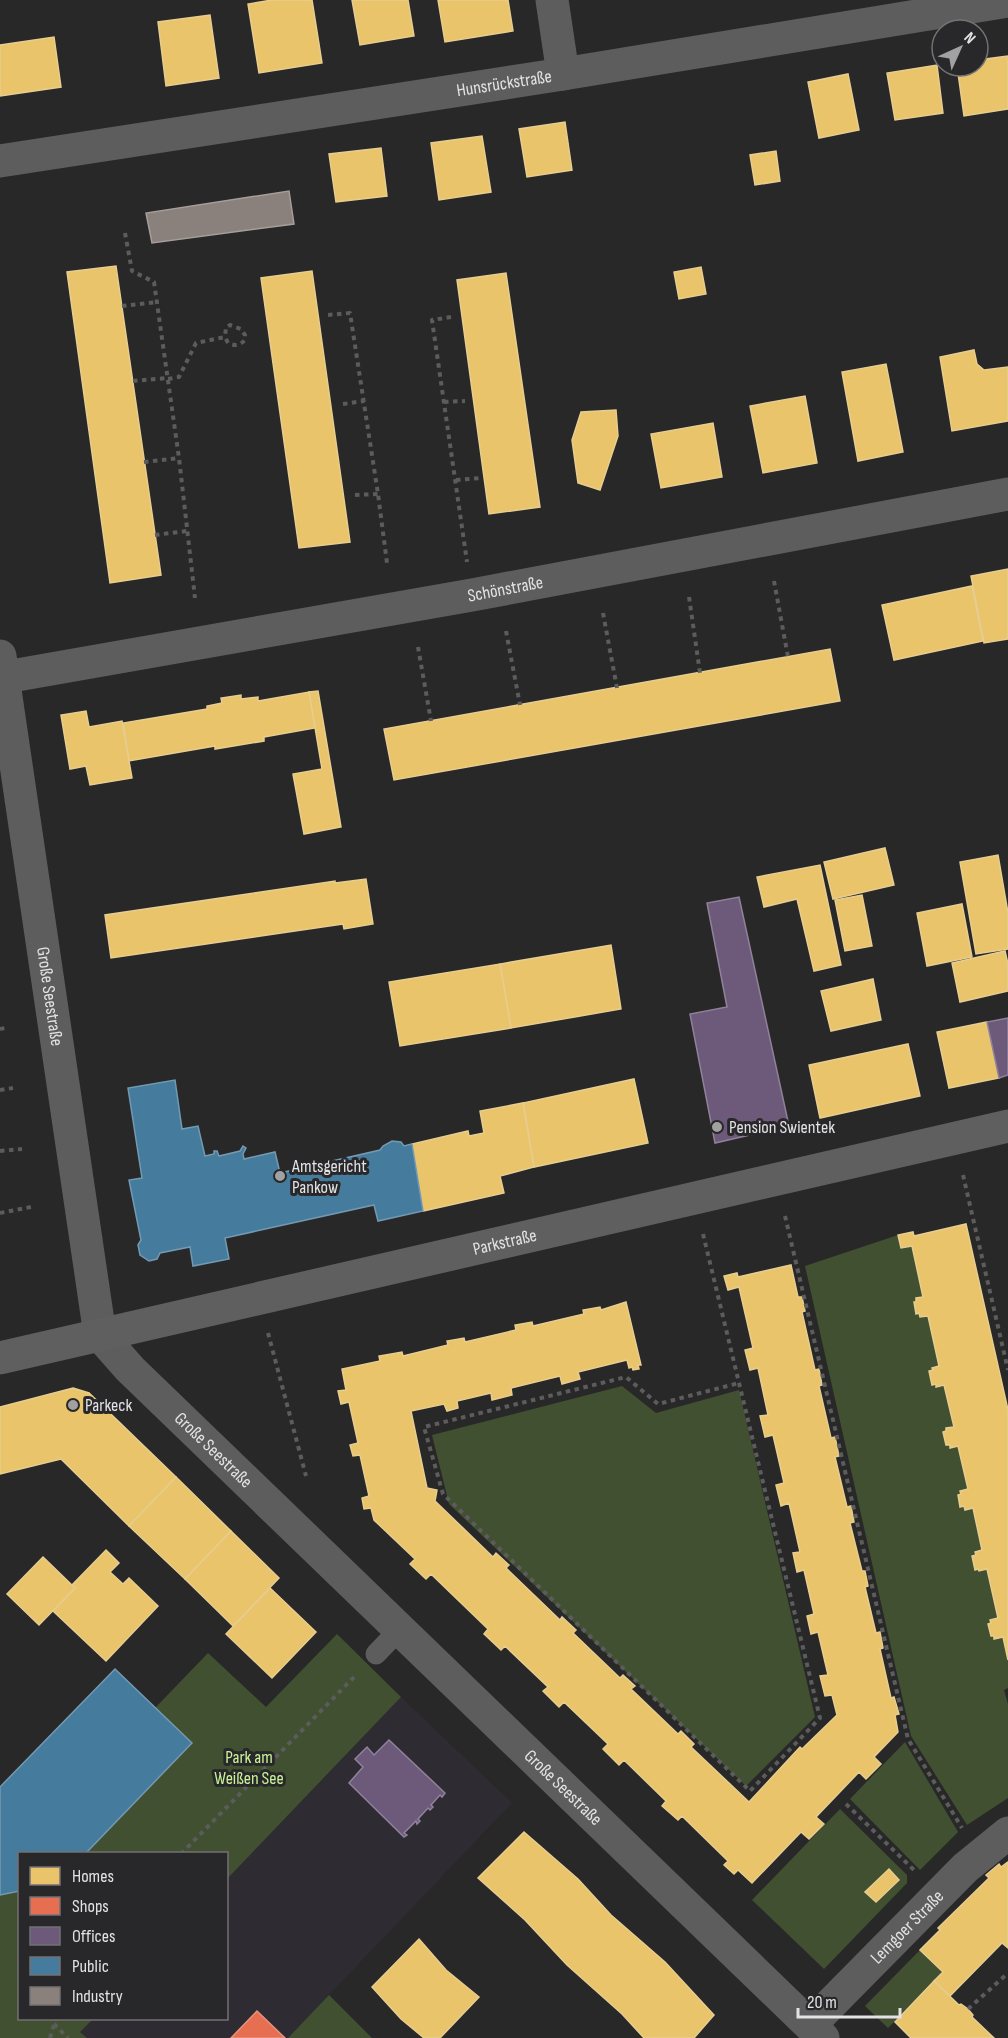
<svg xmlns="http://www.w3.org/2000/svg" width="1008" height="2038" font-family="'Sofia Sans Condensed',sans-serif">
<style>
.built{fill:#2f2b32}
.green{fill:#415031}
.homes{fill:#e9c46a;stroke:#e7cd8f;stroke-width:1.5}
.shops{fill:#e76f51;stroke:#e6927d;stroke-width:1.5}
.offices{fill:#6d597a;stroke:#90829a;stroke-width:1.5}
.public{fill:#457b9d;stroke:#749ab2;stroke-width:1.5}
.industry{fill:#8a817c;stroke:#a59e9b;stroke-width:1.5}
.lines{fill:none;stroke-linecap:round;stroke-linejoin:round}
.path{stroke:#5c5c5c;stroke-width:4;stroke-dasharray:4.5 4.5;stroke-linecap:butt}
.lane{stroke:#5e5d5d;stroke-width:21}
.street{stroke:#5e5d5d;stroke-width:33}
.secondary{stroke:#5f5f5f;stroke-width:33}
.poi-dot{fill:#a2a1a2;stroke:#282729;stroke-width:2}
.labels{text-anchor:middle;stroke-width:6;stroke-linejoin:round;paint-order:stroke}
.street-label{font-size:18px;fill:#e3e2e4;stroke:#282729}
.poi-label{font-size:18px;fill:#e3e2e4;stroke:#282729;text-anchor:start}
.park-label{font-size:18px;fill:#c8f398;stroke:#282729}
</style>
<rect width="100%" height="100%" fill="#282828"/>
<path class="built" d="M401,1697L512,1803L288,2038H87L80,2032L93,2019L226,2018L227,1879Z"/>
<g class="green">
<path d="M898,1235L901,1248L912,1246L923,1297L916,1298V1302H914L916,1314L919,1313L920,1317L928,1316L939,1366L932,1368L936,1387L944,1385L954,1427L946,1428V1445H950V1447L958,1446L968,1489L961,1491V1494L958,1495L960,1507L964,1506L965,1510L973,1508L982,1550L975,1552L979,1571L987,1569L998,1618L990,1620L991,1636H994V1639L1003,1637L1008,1660V1688L1004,1690L1008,1704V1798L967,1825L911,1736L805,1266Z"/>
<path d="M622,1386L656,1413L739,1390L815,1717L746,1786L449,1504L432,1435Z"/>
<path d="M337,1634L401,1697L227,1879L226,1854H85L192,1744L155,1708L208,1653L266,1707Z"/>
<path d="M905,1742L958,1832L920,1870L850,1799Z"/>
<path d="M840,1809L907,1875V1883L824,1969L752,1900Z"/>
<path d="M19,1891L20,2018L93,2019L80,2032L87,2038H0V1895Z"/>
<path d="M920,1950L943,1972L888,2028L865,2006Z"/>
<path d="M329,1995L372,2038H288Z"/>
</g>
<g class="homes">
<path d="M272,0H312L322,63L259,73L248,4Z"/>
<path d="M352,0H408L414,36L360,45Z"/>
<path d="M438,0H508L513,31L445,42Z"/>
<path d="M210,15L219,78L166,86L158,22Z"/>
<path d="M54,37L61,87L0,96V45Z"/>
<path d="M1008,56V109L964,116L957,66H978V60Z"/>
<path d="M937,65L943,113L895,120L887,73Z"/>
<path d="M848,74L859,130L819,138L808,82Z"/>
<path d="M565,122L572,170L527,177L519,129Z"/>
<path d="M482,136L491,192L439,200L431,143Z"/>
<path d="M381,148L387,196L336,202L329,154Z"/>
<path d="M776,151L780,181L755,185L750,155Z"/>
<path d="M116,266L161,575L110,583L67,272Z"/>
<path d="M701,267L706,294L679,299L674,272Z"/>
<path d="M312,271L350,542L299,548L261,278Z"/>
<path d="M506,273L540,507L489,514L457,280Z"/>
<path d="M974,350L977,364L984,370L1008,367V421L952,431L940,357Z"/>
<path d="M886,364L903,452L858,461L842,372Z"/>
<path d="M805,396L817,463L763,473L750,406Z"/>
<path d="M616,410L618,436L600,490L578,483L572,440L581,412Z"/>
<path d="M713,423L722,477L661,488L651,434Z"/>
<path d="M1008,569V639L984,643L971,576Z"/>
<path d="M972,586L983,641L894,660L882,605Z"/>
<path d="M830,649L840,701L394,780L384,729Z"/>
<path d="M318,691L341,827L304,834L293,774L322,769L309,692Z"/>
<path d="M309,692L315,728L264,737V741L215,749V746L129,761L123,723L207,709V706L222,703L221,698L241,695V699L258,697V701Z"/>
<path d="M86,711L89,727L122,721L132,778L90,785L86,766L70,769L61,715Z"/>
<path d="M885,848L894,885L833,899L824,862Z"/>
<path d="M998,855L1008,913V949L976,954L960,862Z"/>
<path d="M820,865L841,965L814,971L797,899L764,907L757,877Z"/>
<path d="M366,879L373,924L344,929L343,924L111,958L105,915L335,881V883Z"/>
<path d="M862,895L872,946L845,951L835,900Z"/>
<path d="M962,904L972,957L927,966L917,913Z"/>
<path d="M611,945L621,1009L511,1028L500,964Z"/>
<path d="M1005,951L1008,964V991L960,1002L952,963Z"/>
<path d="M500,964L511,1028L400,1046L389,982Z"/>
<path d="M873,979L881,1020L831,1031L821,991Z"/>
<path d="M987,1022L999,1078L949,1088L937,1032Z"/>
<path d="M908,1044L920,1096L820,1118L809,1065Z"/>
<path d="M634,1079L648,1143L534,1167L523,1103Z"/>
<path d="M523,1103L534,1167L500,1176L504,1193L423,1211L412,1144L468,1131L469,1136L484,1133L480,1111Z"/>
<path d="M966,1224L1008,1410V1660L1003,1637L994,1639V1636H991L988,1624L991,1623L990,1620L998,1618L987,1569L979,1571L978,1569L975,1570L972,1556L976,1555L975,1552L982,1550L973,1508L965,1510L964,1506L960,1507L958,1495L961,1494L960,1491L968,1489L958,1446L950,1448V1445H946L943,1432L946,1431V1428L954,1427L944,1385L936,1387V1384L932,1385L929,1371L933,1370L932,1368L939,1366L928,1316L920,1317L919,1313L916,1314L914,1302H916V1298L923,1297L912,1246L901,1248L898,1235L913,1232L914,1236Z"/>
<path d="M791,1265L798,1297H802L805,1311L802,1312L815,1370L819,1369L822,1385L819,1386L831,1438L835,1437L839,1456L835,1457L847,1507L851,1506L854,1522L850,1523L862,1571H865L868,1586L865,1587L876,1633L880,1632L883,1648L880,1649L891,1698L894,1697L899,1714L895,1715L898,1732L874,1757L881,1764L866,1779L859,1772L816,1817L824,1824L809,1839L801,1832L752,1883L738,1870L734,1874L724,1865L728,1861L682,1816L678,1820L662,1806L666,1801L624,1760L619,1765L603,1749L608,1744L564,1702L559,1707L543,1691L548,1687L505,1646L501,1650L484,1634L488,1629L431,1574L426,1579L410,1564L415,1559L374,1520L371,1508L364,1509L362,1498L369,1496L360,1455L353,1456L350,1445L358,1443L349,1402L341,1404L338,1391L346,1390L342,1369L380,1361L379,1356L402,1352L403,1356L448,1345L447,1341L464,1338L465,1342L516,1330L515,1325L532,1322L533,1326L584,1314L583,1310L600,1307L601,1310L626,1302L641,1365H638L639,1369L633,1370L632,1367L629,1368L627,1360L578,1372L580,1379L562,1384L560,1376L511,1388L512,1395L492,1400L491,1393L457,1401L458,1408L447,1411L444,1404L411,1411L427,1488L437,1490L435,1501L493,1557L496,1553L509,1565L506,1568L560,1620L562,1617L576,1630L573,1633L620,1678L623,1675L635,1686L631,1689L678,1734L681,1731L694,1744L691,1747L749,1802L800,1747L802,1749L837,1715L832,1695L825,1696L820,1676L828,1675L818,1632L811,1634L807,1616L814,1614L804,1570L797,1572L793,1553L800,1552L789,1503L781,1506L776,1485L784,1483L773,1435L765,1437L760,1416L768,1415L758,1368L750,1370L745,1350L753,1348L739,1287L728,1290L724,1276L737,1273L738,1277Z"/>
<path d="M73,1388L89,1393L176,1477L129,1526L61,1459L0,1474V1407Z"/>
<path d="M176,1477L231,1531L185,1579L129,1526Z"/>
<path d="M231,1531L279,1578L233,1626L185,1579Z"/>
<path d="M106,1550L119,1563L110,1572L123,1584L129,1578L158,1606L106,1661L53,1611L75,1588L72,1585Z"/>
<path d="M43,1557L75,1588L39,1625L7,1594Z"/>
<path d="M270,1588L316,1632L272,1678L226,1634Z"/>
<path d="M524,1832L578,1879L611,1915L665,1962L714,2015L694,2038H644L622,2014L567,1965L525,1920L478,1878Z"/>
<path d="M1008,1862V1948L1002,1943L950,1996L934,1981L943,1972L920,1950L940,1930L938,1928L989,1878L986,1875L999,1864L1001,1867Z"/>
<path d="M889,1869L899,1880L876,1902L865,1892Z"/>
<path d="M419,1939L446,1970L479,1997L440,2038H424L401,2019L372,1987Z"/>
<path d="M934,1981L959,2005L961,2004L968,2009L973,2015L972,2017L994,2038H911L895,2022Z"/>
</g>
<path class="shops" d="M257,2011L285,2038H231Z"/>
<g class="offices">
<path d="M739,897L789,1126L715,1143L690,1014L727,1007L707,903Z"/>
<path d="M1008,1018V1075L999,1078L987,1022Z"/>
<path d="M389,1740L445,1793L442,1797L440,1795L431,1805L433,1807L430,1810L428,1808L418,1819L420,1821L417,1824L416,1821L404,1833L407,1835L404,1837L349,1783L363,1767L355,1759L367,1747L374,1755Z"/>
</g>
<g class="public">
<path d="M175,1080L182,1129L198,1126L205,1156L214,1154V1151H217L219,1156L240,1151L243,1146L246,1148L243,1154L244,1159L275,1152L280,1173L380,1150L383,1146L392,1141L401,1142L404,1146L412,1144L423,1211L378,1221L374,1205L225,1238L229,1259L193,1266L190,1247L160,1253L157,1259L149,1261L140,1255L138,1245L141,1240L129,1180L142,1178L128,1088Z"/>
<path d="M115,1669L192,1743L85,1854H20V1891L0,1895V1787Z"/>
</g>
<path class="industry" d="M289,191L294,224L152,243L146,213Z"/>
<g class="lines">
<g class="path">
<path d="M125,233L132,271L154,282L179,458L195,598"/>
<path d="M122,306L157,302"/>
<path d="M328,315L350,313L378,494L387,563"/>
<path d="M451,317L432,320L467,562"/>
<path d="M168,379L179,377L196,343L225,337L228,343C235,346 239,346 245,340V335L241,329L230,325L226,327L225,337"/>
<path d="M133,381L168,378"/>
<path d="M444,402L465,401"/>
<path d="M343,404L364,401"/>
<path d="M144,462L179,458"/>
<path d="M456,480L481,478"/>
<path d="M355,495L378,494"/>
<path d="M155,535L187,531"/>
<path d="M774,581L788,657"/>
<path d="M689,597L700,673"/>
<path d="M603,613L617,688"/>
<path d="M506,631L520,705"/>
<path d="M418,647L431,721"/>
<path d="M0,1029L5,1028"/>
<path d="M0,1090L13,1088"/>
<path d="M0,1151L22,1149"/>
<path d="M963,1175L1008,1370"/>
<path d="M0,1213L31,1207"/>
<path d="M785,1216L908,1739L962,1828"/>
<path d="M703,1234L820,1718L750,1791L443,1494L424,1427L626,1377L658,1404L739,1383"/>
<path d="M268,1333L306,1476"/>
<path d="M846,1804L914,1870"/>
<path d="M181,1854L357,1674"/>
<path d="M968,2009L1008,1973"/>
<path d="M54,2024L68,2038"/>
<path d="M50,2038L56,2018"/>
</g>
<path class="lane" d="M376,1654L400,1629"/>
<g class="street">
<path d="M552,0L563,74"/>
<path id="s1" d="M0,161L563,74L1008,1"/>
<path id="s2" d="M0,656L100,1335L130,1369L823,2038"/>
<path id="s3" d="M0,678L472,595L1008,494"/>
<path id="s4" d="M810,2025L965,1868L1008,1833"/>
</g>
<path class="secondary" id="s5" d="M0,1358L1008,1126"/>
</g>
<g class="poi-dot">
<circle cx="717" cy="1127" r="6"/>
<circle cx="280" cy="1176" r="6"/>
<circle cx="73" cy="1405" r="6"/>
</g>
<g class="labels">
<g class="street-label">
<text dy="6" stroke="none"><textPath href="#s1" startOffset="510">Hunsrückstraße</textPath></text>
<text dy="6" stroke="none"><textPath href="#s3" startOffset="513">Schönstraße</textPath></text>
<text dy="6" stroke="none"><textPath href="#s2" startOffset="344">Große Seestraße</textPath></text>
<text dy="6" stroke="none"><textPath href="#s5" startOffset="518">Parkstraße</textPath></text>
<text dy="6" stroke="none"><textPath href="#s2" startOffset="848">Große Seestraße</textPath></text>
<text dy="6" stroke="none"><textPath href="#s2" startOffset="1334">Große Seestraße</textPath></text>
<text dy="6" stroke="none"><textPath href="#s4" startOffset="138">Lemgoer Straße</textPath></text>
</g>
<g class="poi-label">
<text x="729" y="1133">Pension Swientek</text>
<text x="292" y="1172">Amtsgericht<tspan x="292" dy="21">Pankow</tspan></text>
<text x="85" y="1411">Parkeck</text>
</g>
<g class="park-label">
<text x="249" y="1763">Park am<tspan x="249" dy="21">Weißen See</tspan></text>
</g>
</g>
<rect x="18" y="1852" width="210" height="168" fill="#282729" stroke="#737274" stroke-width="1.5"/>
<rect x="30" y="1867" width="30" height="18" fill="#e9c46a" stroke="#737274" stroke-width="1.5"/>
<text x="72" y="1882" font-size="18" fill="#e3e2e4">Homes</text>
<rect x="30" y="1897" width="30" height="18" fill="#e76f51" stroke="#737274" stroke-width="1.5"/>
<text x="72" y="1912" font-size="18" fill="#e3e2e4">Shops</text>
<rect x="30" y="1927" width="30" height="18" fill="#6d597a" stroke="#737274" stroke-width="1.5"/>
<text x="72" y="1942" font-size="18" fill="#e3e2e4">Offices</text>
<rect x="30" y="1957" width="30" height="18" fill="#457b9d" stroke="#737274" stroke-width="1.5"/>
<text x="72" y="1972" font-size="18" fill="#e3e2e4">Public</text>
<rect x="30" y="1987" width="30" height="18" fill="#8a817c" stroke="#737274" stroke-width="1.5"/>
<text x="72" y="2002" font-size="18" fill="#e3e2e4">Industry</text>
<g transform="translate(960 48) rotate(45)"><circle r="28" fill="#282729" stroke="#737274" stroke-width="1.5"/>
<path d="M0-4.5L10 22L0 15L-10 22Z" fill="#a2a1a2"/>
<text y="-9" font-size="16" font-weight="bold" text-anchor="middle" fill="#e3e2e4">N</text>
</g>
<path d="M798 2008v9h102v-9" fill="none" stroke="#e3e2e4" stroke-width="3"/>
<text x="807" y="2008" font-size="18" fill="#e3e2e4" stroke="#282729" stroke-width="4.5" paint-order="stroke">20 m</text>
</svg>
